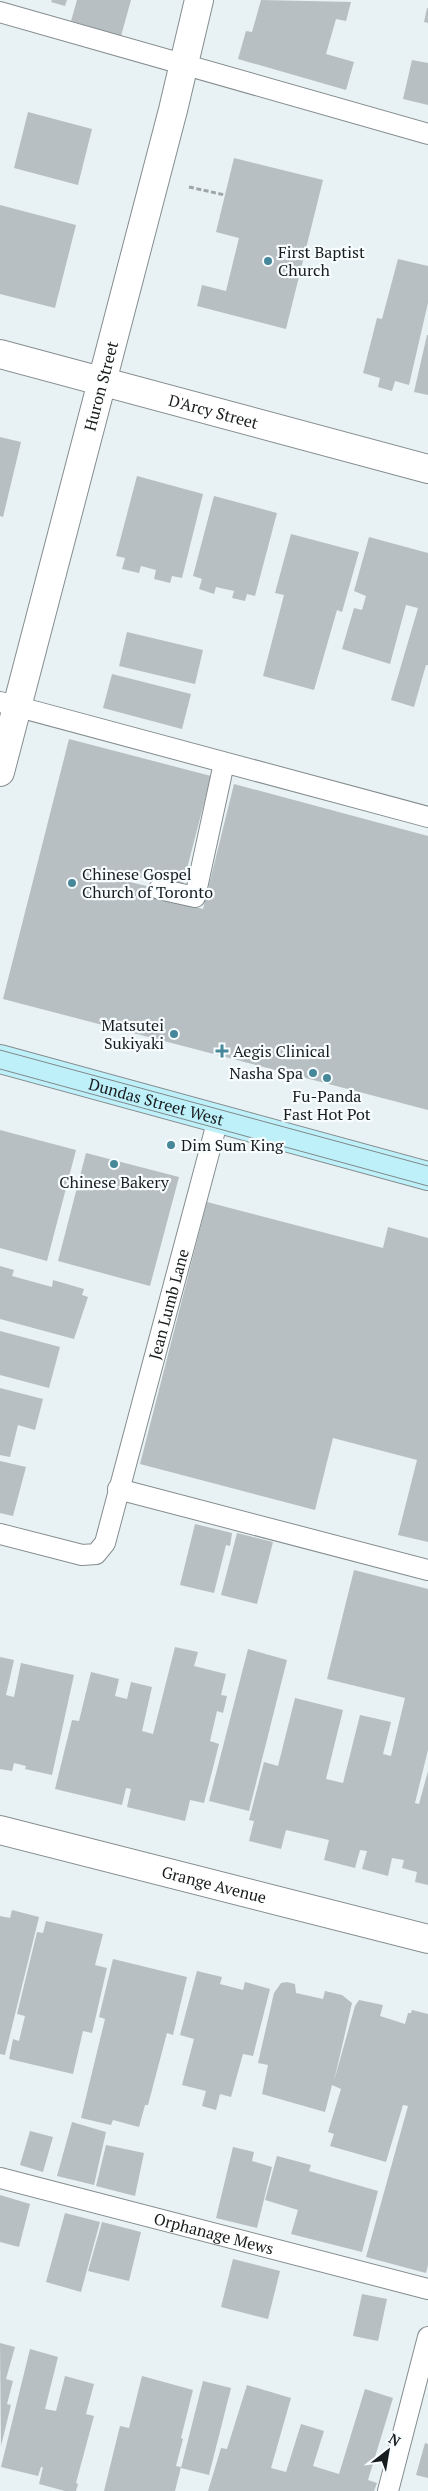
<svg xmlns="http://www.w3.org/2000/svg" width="428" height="2491" font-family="'PT Serif',serif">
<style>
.building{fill:#b7bfc2}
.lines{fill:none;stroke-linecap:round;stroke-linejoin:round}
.service-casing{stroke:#858d8f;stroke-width:22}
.minor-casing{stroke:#858d8f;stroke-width:30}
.secondary-casing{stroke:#858d8f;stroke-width:30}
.path{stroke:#9fa6a7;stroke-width:3;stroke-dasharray:5 2.5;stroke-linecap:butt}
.service{stroke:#fff;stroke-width:20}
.minor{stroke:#fff;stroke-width:28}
.secondary{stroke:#bef0fa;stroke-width:28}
.tram{stroke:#828889;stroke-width:1}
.poi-dot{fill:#468899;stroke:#f8fdff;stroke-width:2}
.labels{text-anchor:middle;stroke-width:4.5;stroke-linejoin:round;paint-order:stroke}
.poi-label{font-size:16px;fill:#191c1d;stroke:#f8fdff;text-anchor:start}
.street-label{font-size:16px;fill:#191c1d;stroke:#f8fdff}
</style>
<rect width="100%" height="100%" fill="#e8f1f3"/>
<g class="building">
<path d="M52,0H67L65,6L51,2Z"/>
<path d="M77,0H131L121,36L71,21Z"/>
<path d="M261,0L351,2L346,21L336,19L326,54L354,62L346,90L238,59L246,31L252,32Z"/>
<path d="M427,8H428V23L424,22Z"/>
<path d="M412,60L428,63V105L403,99Z"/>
<path d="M28,112L92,129L78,185L14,168Z"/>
<path d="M234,158L323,180L286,329L197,306L202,285L226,291L239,238L216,232Z"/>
<path d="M0,205L76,225L55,308L0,294Z"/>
<path d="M398,259L428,266V303L409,385L395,381L392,391L378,387L380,378L363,373L377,318L382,319Z"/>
<path d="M427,335H428V395L414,392Z"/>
<path d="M0,437L21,442L3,517L0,516Z"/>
<path d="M137,476L203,494L182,578L172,576L170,583L154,579L156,570L141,566L139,573L122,569L125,558L116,556Z"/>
<path d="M214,496L277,513L255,596L247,594L245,601L232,598L234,591L216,587L214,594L199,589L202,579L193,576Z"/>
<path d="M291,534L359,552L342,612L337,610L314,690L263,676L284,595L275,593Z"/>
<path d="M369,537L428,553V665H426L414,707L391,700L418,608L406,605L390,664L342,649L354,608L362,610L366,596L354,591Z"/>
<path d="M127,632L203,650L195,684L119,666Z"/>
<path d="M112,674L191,694L182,729L103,708Z"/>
<path d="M69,739L211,776L182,888L115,871L113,878L155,888L152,895L203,909L234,784L428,836V1110L3,999Z"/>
<path d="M0,1130L76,1150L47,1261L0,1248Z"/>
<path d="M86,1153L179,1177L150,1286L58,1261Z"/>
<path d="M207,1202L383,1248L388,1227L428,1238V1542L398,1535L417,1460L333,1438L315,1510L140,1464Z"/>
<path d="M0,1266L14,1270L12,1276L52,1287L53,1280L84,1289L82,1295L88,1297L74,1339L0,1319Z"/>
<path d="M0,1331L60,1347L49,1388L0,1375Z"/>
<path d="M0,1388L43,1399L35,1430L18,1425L10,1457L0,1455Z"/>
<path d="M0,1461L26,1467L13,1516L0,1513Z"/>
<path d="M195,1524L232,1533L230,1546L226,1545L214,1593L180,1585Z"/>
<path d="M237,1533L273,1542L257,1604L221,1595Z"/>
<path d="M354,1570L428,1589V1750L415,1803L419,1804L428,1771V1885L415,1882L417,1872L402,1868L404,1860L392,1858L388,1876L362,1869L367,1851L360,1850L355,1868L324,1860L329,1840L286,1830L281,1849L249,1841L254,1821L249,1820L264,1762L278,1766L295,1698L343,1710L326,1779L343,1783L360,1715L391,1722L383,1754L391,1756L405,1698L327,1679Z"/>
<path d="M175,1647L198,1652L194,1666L226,1674L221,1695L227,1696L223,1713L217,1711L210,1741L219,1744L204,1803L190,1800L185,1821L127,1807L131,1789L126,1788L122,1805L55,1789L72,1720L79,1721L91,1672L119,1679L115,1696L127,1699L131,1682L152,1687L142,1731L153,1734Z"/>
<path d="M248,1649L287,1660L249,1811L209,1801Z"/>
<path d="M0,1657L14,1660L6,1695L14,1697L21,1663L74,1675L52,1775L25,1769L26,1766L14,1763L12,1771L0,1769Z"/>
<path d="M12,1910L39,1917L5,2055L0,2054V1916L10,1918Z"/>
<path d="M46,1921L103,1934L95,1965L107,1968L92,2033L83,2031L73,2074L9,2059L13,2039L19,2041L25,2016L17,2014L37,1932L43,1933Z"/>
<path d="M113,1959L187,1977L173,2035L167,2033L148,2105H145L139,2127L113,2120L111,2125L81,2118L105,2019L99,2017Z"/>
<path d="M197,1971L222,1977L220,1984L243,1990L245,1982L270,1989L253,2056L243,2054L231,2097L220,2094L216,2110L202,2106L206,2091L182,2085L194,2039L180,2035Z"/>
<path d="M287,1982L295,1984L296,1993L323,1999L325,1991L342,1995L352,2003L334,2081L355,2006L359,2000L383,2005L380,2016L405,2024L408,2013H411L412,2010L428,2014V2265L426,2273L366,2257L408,2106L403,2105L386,2162L330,2146L334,2134L328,2132L341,2089L332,2085L325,2112L262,2094L268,2065L258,2063L274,1993L281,1983Z"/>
<path d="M72,2122L106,2132L94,2185L57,2176Z"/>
<path d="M30,2131L53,2137L43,2172L20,2165Z"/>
<path d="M106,2145L144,2153L135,2196L96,2186Z"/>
<path d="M233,2147L254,2152L252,2161L272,2167L257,2228L216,2218Z"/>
<path d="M277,2156L311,2165L309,2171L378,2191L362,2252L291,2234L298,2210L265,2200Z"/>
<path d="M0,2195L30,2204L19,2247L0,2242Z"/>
<path d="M65,2213L100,2222L81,2292L46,2282Z"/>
<path d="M102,2222L141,2232L129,2281L88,2271Z"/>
<path d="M233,2259L280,2271L268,2319L221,2307Z"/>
<path d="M362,2294L387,2299L378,2341L353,2336Z"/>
<path d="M0,2343L15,2347L6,2379L13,2381L7,2404L11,2405L1,2446Z"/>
<path d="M30,2349L58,2357L45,2409L56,2411L65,2376L94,2384L86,2414L94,2416L76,2483L78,2484L76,2491H65L39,2484L43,2467H41L38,2476L1,2467Z"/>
<path d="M142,2376L193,2390L181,2438L183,2439L176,2466L181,2467L175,2491H104L120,2426L129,2428Z"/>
<path d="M203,2381L231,2388L209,2475L181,2468Z"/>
<path d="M247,2385L291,2398L271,2468L286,2472L301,2424L324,2431L313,2466L339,2474L365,2389L393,2398L368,2480L377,2483L374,2491H208L221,2448L227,2449Z"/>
<path d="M425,2443L428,2444V2478L416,2475Z"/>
</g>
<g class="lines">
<g class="service-casing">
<g id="service">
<path d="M0,12L428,134"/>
<path d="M0,702L428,817"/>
<path d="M159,889L195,897L224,763"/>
<path d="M118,1489L428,1570"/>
<path id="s1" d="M0,1534L82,1555L96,1554L105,1543L218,1119"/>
<path id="s2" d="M0,2178L428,2289"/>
<path d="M388,2491L428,2337"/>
</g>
</g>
<g class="minor-casing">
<g id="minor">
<path id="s3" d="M0,354L428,469"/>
<path id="s4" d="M0,772L173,110L199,0"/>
<path id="s5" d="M0,1830L428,1939"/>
</g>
</g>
<g class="secondary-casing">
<g id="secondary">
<path id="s6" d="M0,1059L428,1176"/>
</g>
</g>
<path class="path" d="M189,187L225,195"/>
<use href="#service" class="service"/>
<use href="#minor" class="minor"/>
<use href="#secondary" class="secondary"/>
<g class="tram">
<path d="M0,1050L428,1166"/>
<path d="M0,1069L428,1186"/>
</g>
</g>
<g class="poi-dot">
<circle cx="268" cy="261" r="5"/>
<circle cx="72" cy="883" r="5"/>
<circle cx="174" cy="1034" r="5"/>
<path d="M219.5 1043.5h5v5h5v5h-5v5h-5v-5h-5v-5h5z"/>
<circle cx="313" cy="1073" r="5"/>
<circle cx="327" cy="1078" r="5"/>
<circle cx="171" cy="1145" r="5"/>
<circle cx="114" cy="1164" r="5"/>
</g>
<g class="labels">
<g class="poi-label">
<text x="278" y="258">First Baptist<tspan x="278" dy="18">Church</tspan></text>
<text x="82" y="880">Chinese Gospel<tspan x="82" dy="18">Church of Toronto</tspan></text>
<text x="164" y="1031" text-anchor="end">Matsutei<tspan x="164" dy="18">Sukiyaki</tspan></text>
<text x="233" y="1057">Aegis Clinical</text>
<text x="303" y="1079" text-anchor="end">Nasha Spa</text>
<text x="327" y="1102" text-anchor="middle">Fu-Panda<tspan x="327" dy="18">Fast Hot Pot</tspan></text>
<text x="181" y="1151">Dim Sum King</text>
<text x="114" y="1188" text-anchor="middle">Chinese Bakery</text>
</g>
<g class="street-label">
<text dy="6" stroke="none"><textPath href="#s4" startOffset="399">Huron Street</textPath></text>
<text dy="6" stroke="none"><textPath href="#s3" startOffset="221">D'Arcy Street</textPath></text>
<text dy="6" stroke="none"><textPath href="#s6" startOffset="162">Dundas Street West</textPath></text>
<text dy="6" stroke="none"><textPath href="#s1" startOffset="360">Jean Lumb Lane</textPath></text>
<text dy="6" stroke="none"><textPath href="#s5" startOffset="221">Grange Avenue</textPath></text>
<text dy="6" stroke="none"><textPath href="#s2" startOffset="221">Orphanage Mews</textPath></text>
</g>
</g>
<g transform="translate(388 2451) rotate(31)" stroke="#f8fdff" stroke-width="4" paint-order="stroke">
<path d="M0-4L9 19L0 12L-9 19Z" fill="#191c1d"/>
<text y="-8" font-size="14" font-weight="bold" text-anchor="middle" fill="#191c1d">N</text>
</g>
</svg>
